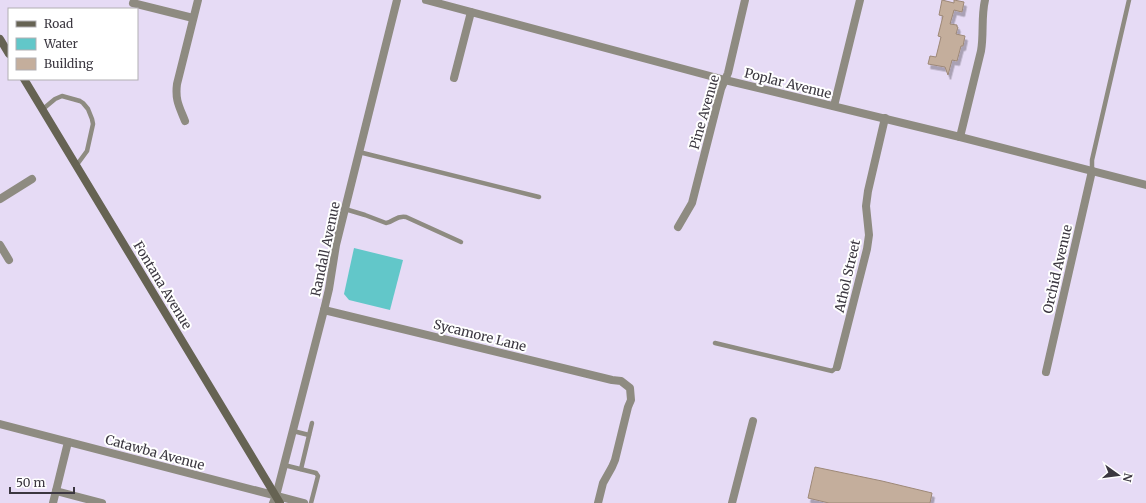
<svg xmlns="http://www.w3.org/2000/svg" width="1146" height="503" font-family="Merriweather,serif">
<style>
.water{fill:#62c7c9}
.building{fill:#c4ae9c;stroke:#9d8877;filter:url(#shadow)}
.lines{fill:none;stroke-linecap:round;stroke-linejoin:round}
.service{stroke:#8e8b81;stroke-width:4.5}
.minor{stroke:#8e8b81;stroke-width:8}
.tertiary{stroke:#8e8b81;stroke-width:8}
.secondary{stroke:#666353;stroke-width:8}
.labels{text-anchor:middle;stroke-width:4;stroke-linejoin:round;paint-order:stroke}
.street-label{font-size:13px;fill:#3b3740;stroke:#fff}
</style>
<defs>
<filter id="shadow"><feDropShadow dx="2.5" dy="4.5" stdDeviation="0" flood-color="#0004"/></filter>
</defs>
<rect width="100%" height="100%" fill="#e6dbf5"/>
<path class="water" d="M354,248L403,260L390,310L349,300L344,294Z"/>
<g class="building">
<path d="M942,0L954,3V0L964,2L962,12L954,10L950,24L957,25V27H958L956,34L965,36L963,46H961L957,61L952,60L948,75L945,67L928,64L930,56L936,57L941,37L938,36L943,16L939,15Z"/>
<path d="M815,467L882,481L932,493L930,503H829L808,498Z"/>
</g>
<g class="lines">
<g class="service">
<path d="M43,109L55,99L62,96L80,101L83,103L88,109L92,119L93,124L87,151L76,166"/>
<path d="M359,152L539,197"/>
<path d="M1092,171V160L1129,0"/>
<path d="M345,209L365,215L386,223C394,222 396,215 406,217L461,242"/>
<path d="M715,343L832,371L837,367"/>
<path d="M293,431L309,435"/>
<path d="M284,465L316,473L318,476L311,503"/>
<path d="M301,469L312,423"/>
</g>
<g class="minor">
<path d="M133,3L193,18"/>
<path d="M454,78L471,12"/>
<path d="M834,106L860,0"/>
<path d="M185,121C179,106 175,100 177,84L198,0"/>
<path d="M960,137L981,51C984,34 981,17 985,0"/>
<path d="M0,199L32,179"/>
<path d="M678,227L692,203L721,89L728,73L745,0"/>
<path d="M0,245L9,260"/>
<path d="M324,310L612,380L621,381L630,388L631,400L628,407L615,460L612,467L603,483L598,503"/>
<path d="M837,367L867,249L869,235L866,206L868,191L885,118"/>
<path d="M1046,372L1092,171"/>
<path d="M56,491L102,503"/>
<path d="M53,503L68,442"/>
<path d="M732,503L753,421"/>
</g>
<g class="tertiary">
<path d="M426,0L725,80L960,137L1146,185"/>
<path d="M0,424L304,503"/>
<path d="M273,503L276,496L324,310L329,289L336,245L397,0"/>
</g>
<g class="secondary">
<path d="M0,39L9,54"/>
<path d="M24,79L280,503"/>
</g>
</g>
<g class="labels">
<g class="street-label">
<text transform="translate(788 83) rotate(14)" y="5">Poplar Avenue</text>
<text transform="translate(704 112) rotate(-74)" y="5">Pine Avenue</text>
<text transform="translate(325 249) rotate(-78)" y="5">Randall Avenue</text>
<text transform="translate(1057 269) rotate(-77)" y="5">Orchid Avenue</text>
<text transform="translate(847 276) rotate(-77)" y="5">Athol Street</text>
<text transform="translate(163 285) rotate(59)" y="5">Fontana Avenue</text>
<text transform="translate(480 335) rotate(14)" y="5">Sycamore Lane</text>
<text transform="translate(155 452) rotate(15)" y="5">Catawba Avenue</text>
</g>
</g>
<rect x="8" y="8" width="130" height="72" fill="#ffffff" stroke="#b1afb3"/>
<rect x="16" y="21" width="20" height="6" fill="#666353" stroke="#b1afb3"/>
<text x="44" y="28" font-size="12" fill="#3b3740">Road</text>
<rect x="16" y="38" width="20" height="12" fill="#62c7c9" stroke="#b1afb3"/>
<text x="44" y="48" font-size="12" fill="#3b3740">Water</text>
<rect x="16" y="58" width="20" height="12" fill="#c4ae9c" stroke="#b1afb3"/>
<text x="44" y="68" font-size="12" fill="#3b3740">Building</text>
<g transform="translate(1118 475) rotate(104)" stroke="#ffffff" stroke-width="3" paint-order="stroke">
<path d="M0-3L7 15L0 10L-7 15Z" fill="#3b3740"/>
<text y="-6" font-size="11" font-weight="bold" text-anchor="middle" fill="#3b3740">N</text>
</g>
<path d="M10 487v6h64v-6" fill="none" stroke="#3b3740" stroke-width="2"/>
<text x="16" y="487" font-size="12" fill="#3b3740" stroke="#ffffff" stroke-width="3" paint-order="stroke">50 m</text>
</svg>
